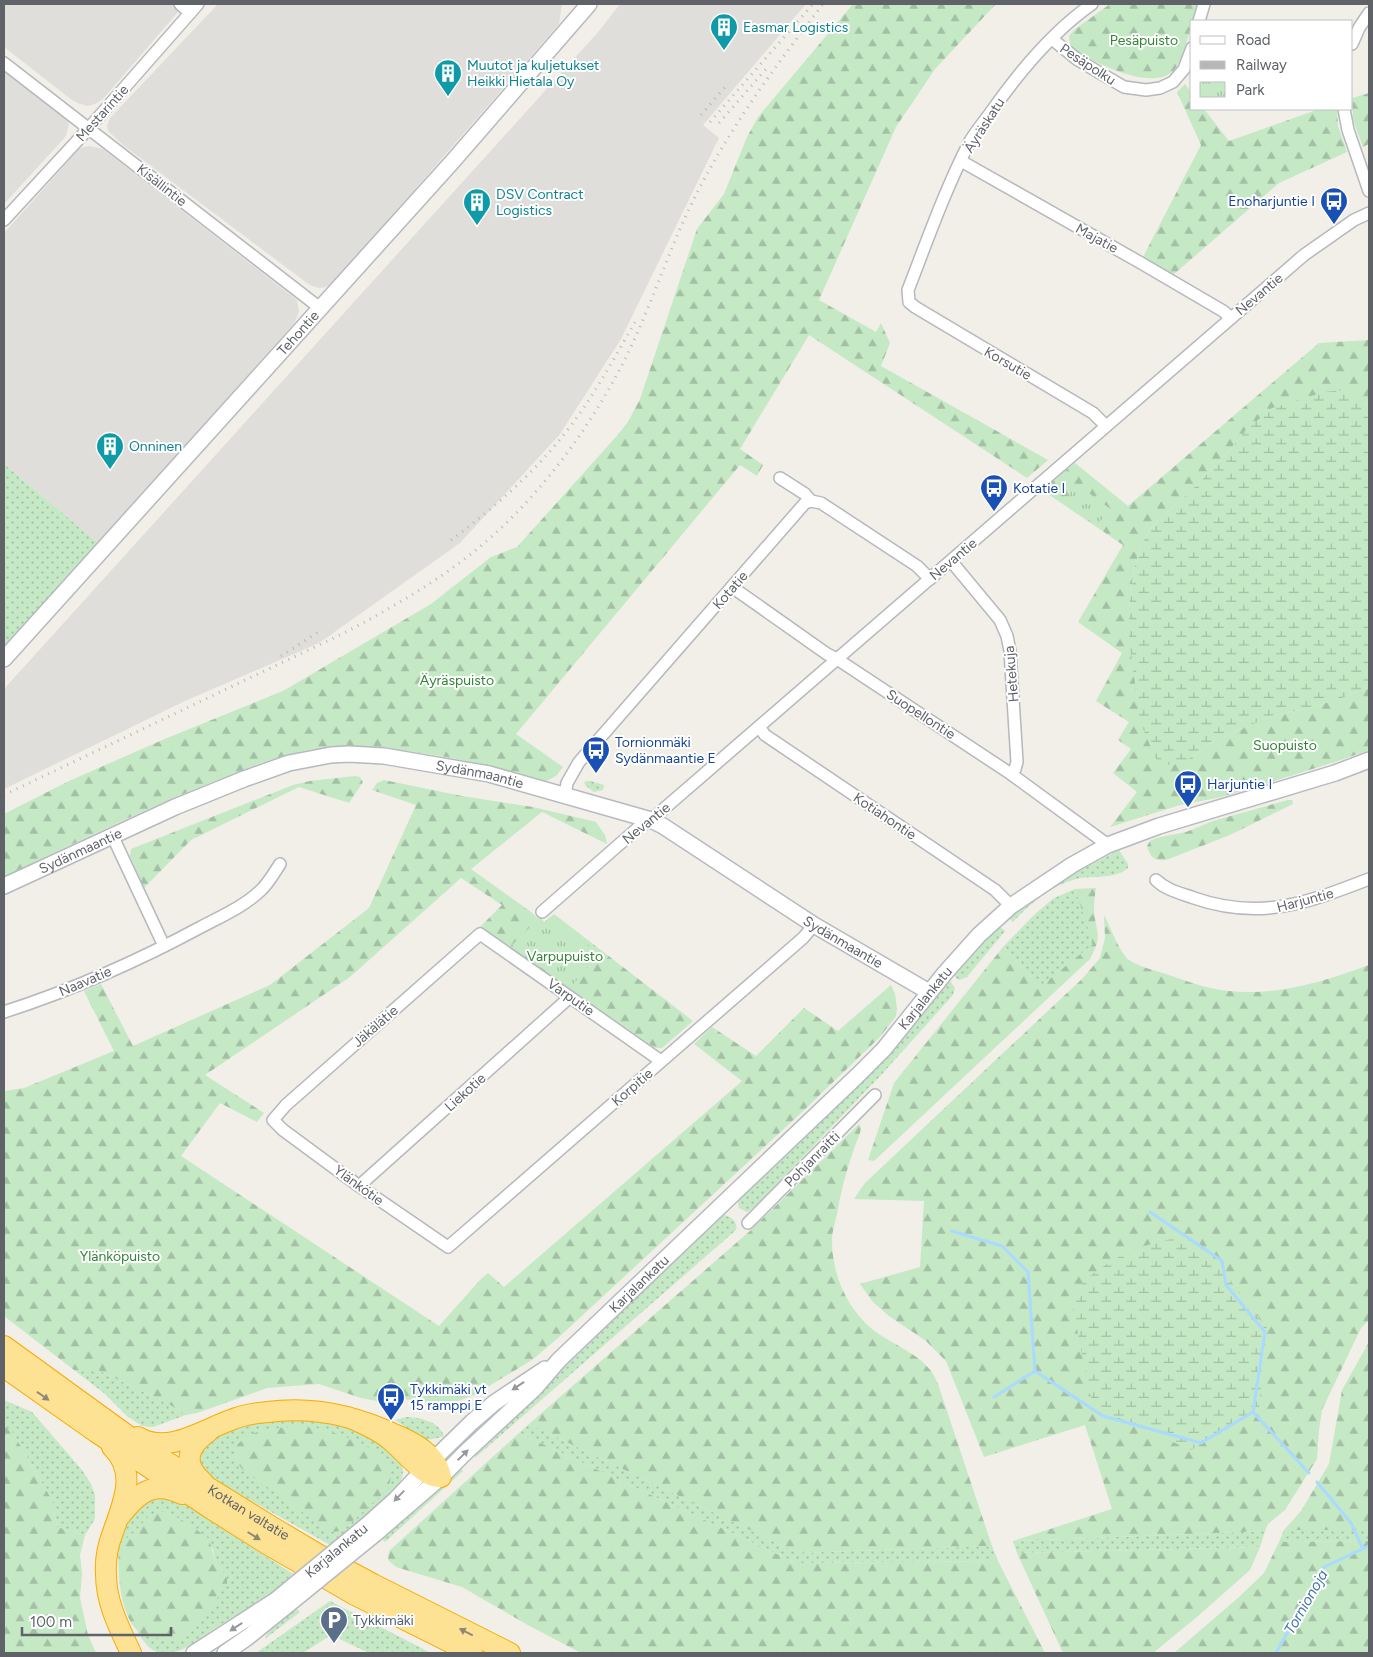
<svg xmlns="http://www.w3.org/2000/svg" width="1373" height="1657" font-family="Figtree,sans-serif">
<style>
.industrial{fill:#e0deda}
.grass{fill:url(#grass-dots)}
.forest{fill:url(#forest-firs)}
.wetland{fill:url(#wetland-marsh)}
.park{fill:url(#park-tufts)}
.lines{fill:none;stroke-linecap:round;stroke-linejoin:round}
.stream{stroke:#aadaff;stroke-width:3}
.street-casing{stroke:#b5b8bc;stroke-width:14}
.secondary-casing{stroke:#b6babf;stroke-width:18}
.highway-casing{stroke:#f9ab00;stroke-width:22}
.street{stroke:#fff;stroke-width:11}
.secondary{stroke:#fff;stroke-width:15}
.highway{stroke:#fde293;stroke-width:20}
.rail{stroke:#b6b7b8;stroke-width:3;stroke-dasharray:1 6;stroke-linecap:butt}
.secondary-bridge-casing{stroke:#b6babf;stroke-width:18;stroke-linecap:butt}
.secondary-bridge{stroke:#fff;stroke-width:15}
.oneway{fill:#979a9d}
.oneway2{fill:#8e8975}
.labels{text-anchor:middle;stroke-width:4;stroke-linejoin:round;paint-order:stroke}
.culture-label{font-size:14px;fill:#0d838f;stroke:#fff;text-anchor:start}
.park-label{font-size:14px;fill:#348238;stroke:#fff}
.street-label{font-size:14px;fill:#5f6368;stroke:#fff}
.transit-label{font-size:14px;fill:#164399;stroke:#fff;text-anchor:start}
.service-label{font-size:14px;fill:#4e5e75;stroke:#fff;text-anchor:start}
.water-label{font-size:15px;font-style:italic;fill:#4174aa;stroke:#fff}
</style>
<defs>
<pattern id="grass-dots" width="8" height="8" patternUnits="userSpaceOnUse" patternTransform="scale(1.25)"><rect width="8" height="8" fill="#c5e8c5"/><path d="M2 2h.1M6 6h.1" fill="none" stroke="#a3c0a4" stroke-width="1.8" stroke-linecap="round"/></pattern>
<pattern id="forest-firs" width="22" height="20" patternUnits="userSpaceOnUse" patternTransform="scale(1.25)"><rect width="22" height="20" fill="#c5e8c5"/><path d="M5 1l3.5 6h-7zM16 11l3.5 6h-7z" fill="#a3c0a4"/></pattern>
<pattern id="wetland-marsh" width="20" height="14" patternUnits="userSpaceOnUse" patternTransform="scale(1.25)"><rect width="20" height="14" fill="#c5e8c5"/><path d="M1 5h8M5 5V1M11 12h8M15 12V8" fill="none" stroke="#a3c0a4"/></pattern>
<pattern id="park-tufts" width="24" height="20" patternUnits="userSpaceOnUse" patternTransform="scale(1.25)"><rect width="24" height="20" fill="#c5e8c5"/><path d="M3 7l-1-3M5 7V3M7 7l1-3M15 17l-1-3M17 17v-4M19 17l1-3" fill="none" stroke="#a3c0a4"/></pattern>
</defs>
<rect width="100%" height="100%" fill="#f1efe8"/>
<g class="industrial">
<path d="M4,4H185L103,99L95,104L88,106L80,104L72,100L4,47Z"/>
<path d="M218,4H562L559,24L336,280L326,287L320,288L312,286L307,283L123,145L108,131L107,126L110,118Z"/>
<path d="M620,4H806L703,125L719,138L621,339L560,434L460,543L319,643L185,701L4,789V689L599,31Z"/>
<path d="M4,71L66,118L69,124L66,136L4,204Z"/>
<path d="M89,146L103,149L297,300L299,311L295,322L98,543L4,464V233L80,148Z"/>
</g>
<g class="grass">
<path d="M4,464L98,543L4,647Z"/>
<path d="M586,781H591L604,785L603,790L594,792L586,786L584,783Z"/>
<path d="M1119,850L1128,864V868C1114,880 1092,875 1076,879C1050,886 1031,903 1013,922L1009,918L1056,883Z"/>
<path d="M1075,889L1094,944L1040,987L1003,947L1035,914L1054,898Z"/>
<path d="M999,926L1005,931L967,977L959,980L954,976L984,942Z"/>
<path d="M950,981L955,988L953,995L883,1073L757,1205L747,1212L739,1208L738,1203L743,1194L818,1125L888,1056Z"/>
<path d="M725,1215C732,1218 738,1222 736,1230L476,1457L473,1454L719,1217Z"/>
<path d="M74,1370H98L167,1403L186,1415L153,1427L142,1426L127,1416L105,1394Z"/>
<path d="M4,1400L32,1412L82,1470L91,1484L95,1495V1519L85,1535L57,1527L52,1500L13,1433L4,1425Z"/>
<path d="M406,1417C419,1417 440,1422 444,1436C416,1446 416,1432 395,1420Z"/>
<path d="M296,1420C332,1423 368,1428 394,1456C400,1462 405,1468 402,1477C401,1483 395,1487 391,1492C373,1512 352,1528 330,1545L204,1474C182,1446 229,1430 249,1425C265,1421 280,1421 296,1420Z"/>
<path d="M529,1424L798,1553L992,1546L998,1561L796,1563L519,1433Z"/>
<path d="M459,1467L463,1471L385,1542L381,1538Z"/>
<path d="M172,1497L192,1508L293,1574C284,1582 276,1590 267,1597C252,1608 236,1615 220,1625C204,1635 186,1653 166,1653C151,1654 144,1642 137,1631L146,1635L169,1639L227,1578L215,1561L213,1549L150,1515L137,1530L119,1545C123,1530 135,1501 152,1498C158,1497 166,1498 172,1497Z"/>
<path d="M1284,1530H1369V1541L1279,1542Z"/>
<path d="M1265,1531L1260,1547L1017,1553L1013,1541Z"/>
<path d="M330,1601L431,1653H369L331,1635L303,1653H256Z"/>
<path d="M296,1608L300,1612L266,1638L265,1637L277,1622Z"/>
</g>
<g class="forest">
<path d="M853,4H996L935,69L896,127L819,300L876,332L881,323L890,343L881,366L1048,460L1027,478L809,335L740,449L763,465L757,476L740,465L516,734L563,767L556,776L546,781C524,777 502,769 480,764C430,753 377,745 326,748C284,751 249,768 210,783C140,811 72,844 4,877V814L69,781L167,738L283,691L431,604L491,557L517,547L615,438L628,422L640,399L697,229L724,194L747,137L758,117Z"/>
<path d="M1110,4H1197C1192,21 1185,56 1175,69C1154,94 1094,62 1072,49L1070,44L1069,36L1074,30Z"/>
<path d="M1185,84L1192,93V109H1204L1229,141L1319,109H1337L1338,126L1347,152L1279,183L1173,275L1143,257L1201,145L1177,92Z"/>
<path d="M1369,93V144L1363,147L1353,120L1352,98Z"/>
<path d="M1369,340V405L1357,394L1246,430L1229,451L1190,492L1156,522L1148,532L1141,546L1134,569L1129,608V639L1193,757L1214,741L1274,715L1306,709L1348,696L1369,685V750L1338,761L1268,783L1217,798L1180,805L1110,827L1137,792L1113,773L1131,749L1118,740L1129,722L1096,701L1122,653L1078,622L1123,545L1042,490L1075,463L1128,506L1319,343Z"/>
<path d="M355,776L360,777L363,782L349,803L299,787L191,840L144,888L130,856L131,849L293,785L310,781Z"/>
<path d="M384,780L462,796L533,807L596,822L605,835L607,844L542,812L471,869L531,912L543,923L554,914L693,1021L662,1048H655L480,927L502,905L461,878L350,977L205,1075L264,1113L257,1122L220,1103L181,1156L439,1326L480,1280L488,1273L504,1287L742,1081L694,1044L712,1027L756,1056L804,1008L838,1031L891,985L895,994L897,1009L896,1016L880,1037L801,1113L558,1338L532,1360L474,1395L458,1401L437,1403L403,1399L382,1402L361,1398L319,1384L267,1388L197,1413L186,1415L167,1403L98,1370H74L4,1316V1091L24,1088L114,1051L84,991L101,984L133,1046L270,985L369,908L416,805L372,790L377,783Z"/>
<path d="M1288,800H1292L1293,804L1230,835L1166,860C1154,861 1151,858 1147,846L1150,841L1156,838L1186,832L1213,821Z"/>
<path d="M1096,888C1095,894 1094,902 1094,908C1095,934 1104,933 1090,959L874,1161L868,1160L894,1083L1003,947L1040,987L1093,944L1075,889Z"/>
<path d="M1104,915C1111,928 1116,944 1125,956C1130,964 1153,970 1163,973C1184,980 1206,989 1229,991C1279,996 1322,982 1369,965V1320L1361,1328L1322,1410L1319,1430L1317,1459L1285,1510L1268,1524L1265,1531L1013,1541L1112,1509L1085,1425L984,1457L946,1361L926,1341L889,1316L873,1302L860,1284L920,1267L924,1201L854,1199L865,1183L1083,978L1100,958L1105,938Z"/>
<path d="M859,1124L861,1128L860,1133C849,1161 842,1185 837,1214C835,1223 832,1232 832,1240C832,1274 846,1307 872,1329C890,1344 916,1351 931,1371C934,1375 936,1380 938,1384L992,1546L798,1553L529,1424L751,1230Z"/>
<path d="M1369,1342V1530H1284L1301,1511L1329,1464L1342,1390Z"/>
<path d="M4,1425L13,1433L52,1500L57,1527L85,1535L80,1555L82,1573L80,1598L88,1635L96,1653H4Z"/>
<path d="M298,1426C305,1427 314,1427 321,1429C340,1434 384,1449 390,1469C392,1476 390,1482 388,1489L342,1531L330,1532L242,1469L237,1462L234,1451C244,1428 276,1429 298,1426Z"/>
<path d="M519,1433L796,1563L998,1561L1045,1653H581L526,1624L462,1587L396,1567L388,1560L389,1551Z"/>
<path d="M158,1512H168L190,1525L209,1539L215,1561L227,1578V1585C216,1599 196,1631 181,1638C175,1641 166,1639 158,1638C151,1636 142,1636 137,1630C119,1612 117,1568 119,1545L137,1530L150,1515Z"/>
<path d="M1369,1541V1653H1174L1239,1597L1264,1573L1279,1542Z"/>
<path d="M1260,1547L1250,1570L1198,1616L1153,1653H1063L1017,1553Z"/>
</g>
<g class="wetland">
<path d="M1343,390L1357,394L1369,405V685L1348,696L1306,709L1274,715L1214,741L1193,757L1173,765L1164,764L1155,758L1140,721L1129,639V608L1134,569L1141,546L1148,532L1156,522L1190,492L1229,451L1246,430L1272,408L1324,392Z"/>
<path d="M1189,1236L1219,1263L1233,1284L1267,1328L1259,1409L1191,1450L1094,1407L1090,1394L1073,1309C1075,1300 1077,1291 1082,1283C1085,1278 1092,1275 1097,1271C1127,1249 1152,1242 1189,1236Z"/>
</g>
<g class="park">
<path d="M1078,485L1112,510L1096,525L1062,501Z"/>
<path d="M540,917L545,923L552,918L600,954L569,989L512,945Z"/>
</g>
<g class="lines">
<g class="stream">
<path d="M1150,1212L1222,1261L1226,1285L1265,1332L1253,1412L1309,1473"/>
<path d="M952,1231L1002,1246L1028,1272L1035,1371L1103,1416L1201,1443L1253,1412"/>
<path d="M994,1397L1035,1371"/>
<path d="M1317,1482L1351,1523L1363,1549"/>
<path d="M1276,1653L1324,1567L1369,1546"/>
</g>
<g class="street-casing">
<g id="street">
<path d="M180,4L190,13"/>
<path d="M1092,4C1052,32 1019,72 991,112C984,122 975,132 969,143C945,190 927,241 908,290L909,302L915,307L1093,413L1106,426"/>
<path d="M1199,21L1204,4"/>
<path d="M1052,39L1078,60L1124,87L1146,90L1160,88L1173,82L1184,69L1192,48"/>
<path d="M1352,44L1359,28L1369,13"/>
<path d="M4,63L320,308"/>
<path d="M1344,109L1348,130L1369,191"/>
<path d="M961,161L1141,263L1223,311L1231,318"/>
<path d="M4,220L89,128L198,4"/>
<path d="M780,478L805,494L811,501"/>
<path d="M951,561L1000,620L1007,636L1010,651L1017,762L1015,769L1011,774"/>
<path d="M732,587L827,654L837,659L1011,774L1108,845"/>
<path d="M759,727L765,735L995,890L1011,906"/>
<path d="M565,795L567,783L579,762L805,503L811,501L821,503L917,566L930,579"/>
<path d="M112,835L164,946"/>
<path d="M1156,880C1166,890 1180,893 1194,898C1260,921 1307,903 1369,879"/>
<path d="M542,912L638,828L651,820L1304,255L1354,220L1369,213"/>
<path d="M4,1012C72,990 138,961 201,927C220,917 243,907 260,891C268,884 274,873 280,864"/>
<path d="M661,1061L480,934L286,1105L273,1120L283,1130L359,1186L448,1247L803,938L814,925"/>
<path d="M359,1186L570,997"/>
<path d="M748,1223L875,1095"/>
</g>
</g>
<g class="secondary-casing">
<g id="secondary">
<path id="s1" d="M4,659L453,161L589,4"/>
<path id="s2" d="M4,886L175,807L244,779L289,763L331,755L349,754L384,756L489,774L651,820L663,826L814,925L929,992"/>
<path d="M367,1525L396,1499L433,1460L472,1422L494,1403L545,1369"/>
<path id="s3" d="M375,1534L441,1477L466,1452L534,1389L559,1360L857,1076L884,1049L945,973L979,935L1011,906L1072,865L1108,845L1159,826L1335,773L1369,760"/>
<path d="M194,1653L276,1600"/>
<path d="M225,1653L248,1637L284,1608"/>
</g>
</g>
<g class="highway-casing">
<g id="highway">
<path id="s4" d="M4,1346L146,1449L274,1528L321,1556L373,1584L510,1653"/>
<path d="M4,1367L96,1432L213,1510L267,1544L355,1595L472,1653"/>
<path d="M138,1437C168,1455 202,1430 231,1420C242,1415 255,1413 268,1412C312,1406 356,1416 396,1435C415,1443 437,1455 441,1477C424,1479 403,1449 389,1439C377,1429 362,1423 348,1417"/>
<path d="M112,1447C138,1472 123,1503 113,1532C108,1545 105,1560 106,1574C106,1603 119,1627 131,1653"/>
<path d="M203,1482C181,1463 188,1446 209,1431"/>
<path d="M120,1516C138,1493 153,1480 182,1494"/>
</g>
</g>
<use href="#street" class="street"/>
<use href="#secondary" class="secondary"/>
<use href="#highway" class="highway"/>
<g class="rail">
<path d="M701,115L726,86"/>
<path d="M710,122L813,4"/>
<path d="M719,123L767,68"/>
<path d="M451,540C497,506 541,467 575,420C597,390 616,355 635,322"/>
<path d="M281,656L320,631"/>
<path d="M4,795L342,634C386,611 428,587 467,557C531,508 585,436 622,365C651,309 668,249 697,193C731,126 777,64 823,4"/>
</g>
<g class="secondary-bridge-casing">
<g id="secondary-bridge">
<path id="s5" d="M276,1600L367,1525"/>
<path d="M284,1608L375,1534"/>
</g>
</g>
<use href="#secondary-bridge" class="secondary-bridge"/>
</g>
<defs><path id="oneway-solid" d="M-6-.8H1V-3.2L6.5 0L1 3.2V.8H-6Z" transform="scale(1.25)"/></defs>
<g class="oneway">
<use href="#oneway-solid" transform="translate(518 1386) rotate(146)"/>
<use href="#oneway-solid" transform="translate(463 1455) rotate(-45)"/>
<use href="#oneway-solid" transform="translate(399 1496) rotate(134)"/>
<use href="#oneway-solid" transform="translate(236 1627) rotate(147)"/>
</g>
<g class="oneway2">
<use href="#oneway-solid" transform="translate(43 1396) rotate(35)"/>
<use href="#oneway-solid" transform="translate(254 1536) rotate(32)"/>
<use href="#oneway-solid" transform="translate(466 1632) rotate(-153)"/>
</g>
<defs>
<g id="building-pin" transform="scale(1.4375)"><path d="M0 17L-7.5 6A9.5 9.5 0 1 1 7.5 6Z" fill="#0f9aa8" stroke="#fff"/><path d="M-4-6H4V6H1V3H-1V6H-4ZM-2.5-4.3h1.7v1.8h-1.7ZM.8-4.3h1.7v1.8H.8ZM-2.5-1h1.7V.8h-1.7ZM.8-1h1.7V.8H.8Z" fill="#fff"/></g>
<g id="bus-pin" transform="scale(1.4375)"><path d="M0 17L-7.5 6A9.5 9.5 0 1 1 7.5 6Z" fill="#1a4fb4" stroke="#fff"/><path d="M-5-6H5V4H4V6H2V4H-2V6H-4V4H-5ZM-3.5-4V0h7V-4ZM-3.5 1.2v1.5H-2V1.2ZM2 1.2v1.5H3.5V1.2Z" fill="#fff"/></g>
<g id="parking-pin" transform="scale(1.4375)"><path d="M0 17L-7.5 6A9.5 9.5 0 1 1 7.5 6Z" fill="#5c6f8a" stroke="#fff"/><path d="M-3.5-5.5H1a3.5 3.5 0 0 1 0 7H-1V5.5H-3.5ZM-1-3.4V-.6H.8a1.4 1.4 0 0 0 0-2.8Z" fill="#fff"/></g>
</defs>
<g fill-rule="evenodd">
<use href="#building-pin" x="724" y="27"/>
<use href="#building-pin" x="448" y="73"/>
<use href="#bus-pin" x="1334" y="201"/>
<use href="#building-pin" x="477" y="202"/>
<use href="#building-pin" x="110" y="446"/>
<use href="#bus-pin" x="994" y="488"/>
<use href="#bus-pin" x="596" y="750"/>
<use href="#bus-pin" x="1188" y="784"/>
<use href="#bus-pin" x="391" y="1397"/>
<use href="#parking-pin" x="334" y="1620"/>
</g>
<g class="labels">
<g class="culture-label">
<text x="743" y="32">Easmar Logistics</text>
<text x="467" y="70">Muutot ja kuljetukset<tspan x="467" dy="16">Heikki Hietala Oy</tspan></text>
<text x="496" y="199">DSV Contract<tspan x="496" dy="16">Logistics</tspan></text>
<text x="129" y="451">Onninen</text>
</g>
<g class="park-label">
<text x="1144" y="45">Pesäpuisto</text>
<text x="457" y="685">Äyräspuisto</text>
<text x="1285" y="750">Suopuisto</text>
<text x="565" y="961">Varpupuisto</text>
<text x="120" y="1261">Ylänköpuisto</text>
</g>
<g class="street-label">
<text transform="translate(1088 64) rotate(33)" y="5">Pesäpolku</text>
<text transform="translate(102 113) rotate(-48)" y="5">Mestarintie</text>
<text transform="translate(984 125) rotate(-57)" y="5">Äyräskatu</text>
<text transform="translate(162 185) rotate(38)" y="5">Kisällintie</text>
<text transform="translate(1097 238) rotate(29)" y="5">Majatie</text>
<text transform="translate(1259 294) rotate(-40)" y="5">Nevantie</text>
<text dy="5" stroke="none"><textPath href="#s1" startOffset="439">Tehontie</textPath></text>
<text transform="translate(1008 363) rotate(30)" y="5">Korsutie</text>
<text transform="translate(953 559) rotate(-40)" y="5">Nevantie</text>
<text transform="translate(730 590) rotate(-49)" y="5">Kotatie</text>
<text transform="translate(1011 674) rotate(-95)" y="5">Hetekuja</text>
<text transform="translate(921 714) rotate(33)" y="5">Suopellontie</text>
<text dy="5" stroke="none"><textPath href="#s2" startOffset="504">Sydänmaantie</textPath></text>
<text transform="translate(885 816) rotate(34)" y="5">Kotiahontie</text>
<text transform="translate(646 823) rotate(-39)" y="5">Nevantie</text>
<text dy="5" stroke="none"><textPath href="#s2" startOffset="84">Sydänmaantie</textPath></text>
<text transform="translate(1305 900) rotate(-15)" y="5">Harjuntie</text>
<text dy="5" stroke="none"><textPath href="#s2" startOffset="909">Sydänmaantie</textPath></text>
<text transform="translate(85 981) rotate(-23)" y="5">Naavatie</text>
<text transform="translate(571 997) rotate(35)" y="5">Varputie</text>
<text dy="5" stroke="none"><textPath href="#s3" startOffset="769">Karjalankatu</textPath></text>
<text transform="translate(375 1026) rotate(-41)" y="5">Jäkälätie</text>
<text transform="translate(632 1087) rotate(-41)" y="5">Korpitie</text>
<text transform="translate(465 1092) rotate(-42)" y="5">Liekotie</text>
<text transform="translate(812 1159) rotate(-45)" y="5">Pohjanraitti</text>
<text transform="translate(359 1185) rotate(36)" y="5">Ylänkötie</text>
<text dy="5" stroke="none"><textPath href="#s3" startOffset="364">Karjalankatu</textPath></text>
<text dy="5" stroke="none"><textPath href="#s4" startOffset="296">Kotkan valtatie</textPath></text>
<text dy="5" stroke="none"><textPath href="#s5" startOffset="78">Karjalankatu</textPath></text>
</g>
<g class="transit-label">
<text x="1315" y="206" text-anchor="end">Enoharjuntie I</text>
<text x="1013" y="493">Kotatie I</text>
<text x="615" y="747">Tornionmäki<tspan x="615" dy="16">Sydänmaantie E</tspan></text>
<text x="1207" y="789">Harjuntie I</text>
<text x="410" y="1394">Tykkimäki vt<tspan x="410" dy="16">15 ramppi E</tspan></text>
</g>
<g class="service-label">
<text x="353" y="1625">Tykkimäki</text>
</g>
<g class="water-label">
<text transform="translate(1306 1602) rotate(-60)" y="5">Tornionoja</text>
</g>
</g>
<rect width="1373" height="1657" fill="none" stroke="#5f6368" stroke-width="10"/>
<rect x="1190" y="20" width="162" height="90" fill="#ffffff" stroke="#bfc1c3"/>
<rect x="1200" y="36" width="25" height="8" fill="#ffffff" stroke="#bfc1c3"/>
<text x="1236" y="45" font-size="15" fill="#5f6368">Road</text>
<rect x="1200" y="61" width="25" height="8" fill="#b6b7b8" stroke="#bfc1c3"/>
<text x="1236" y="70" font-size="15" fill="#5f6368">Railway</text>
<rect x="1200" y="82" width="25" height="15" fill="url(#park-tufts)" stroke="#bfc1c3"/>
<text x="1236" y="95" font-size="15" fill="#5f6368">Park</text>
<path d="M22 1627v8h149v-8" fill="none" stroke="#5f6368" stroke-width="2.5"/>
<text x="30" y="1627" font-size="15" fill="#5f6368" stroke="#ffffff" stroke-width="4" paint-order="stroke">100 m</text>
</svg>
